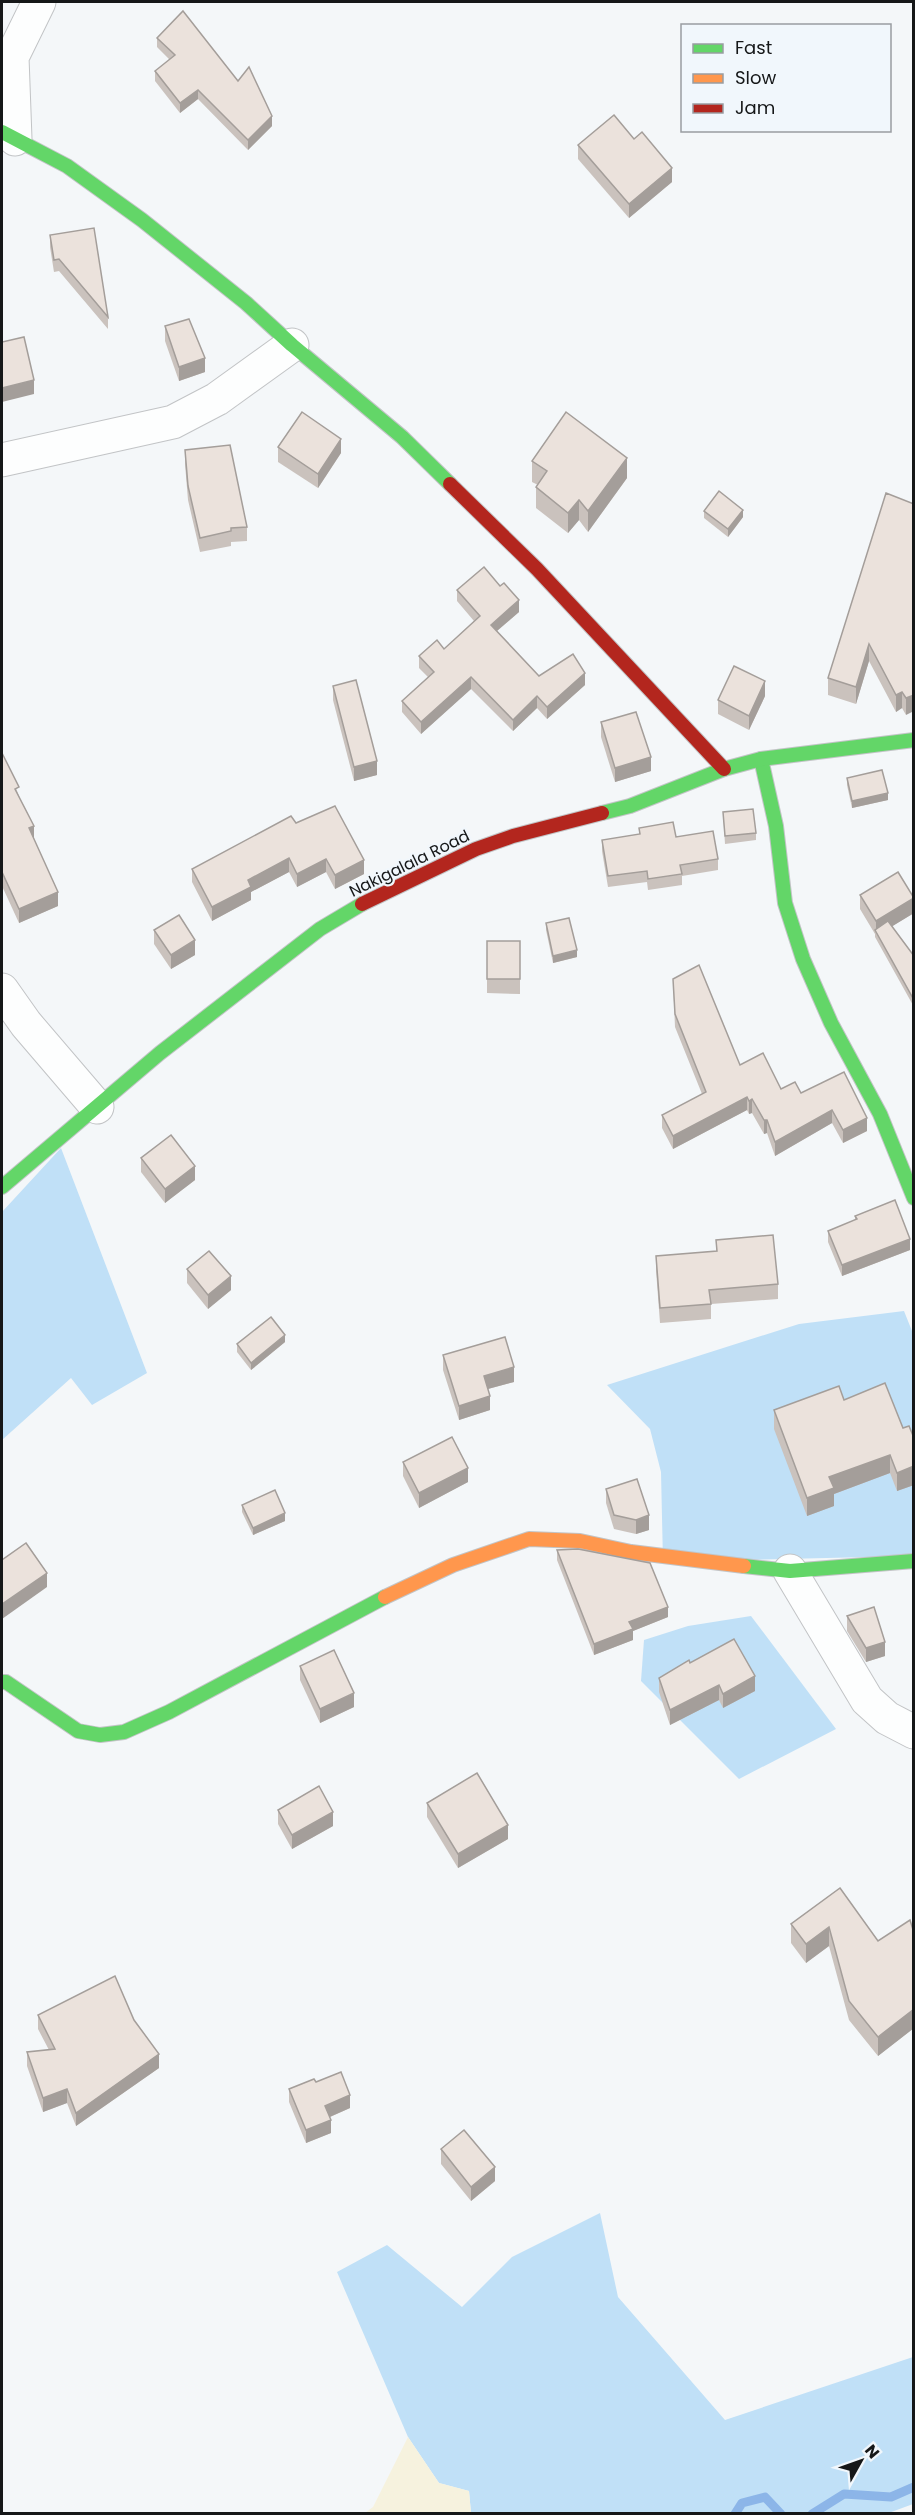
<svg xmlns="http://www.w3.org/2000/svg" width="915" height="2515" font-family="Poppins,sans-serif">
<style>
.green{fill:#c0e0f7}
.sand{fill:#f6f2de}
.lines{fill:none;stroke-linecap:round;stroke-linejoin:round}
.stream{stroke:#8cb5e8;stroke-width:9}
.street-casing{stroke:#c2c4c6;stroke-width:35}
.fast-casing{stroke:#c2c4c6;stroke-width:16}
.slow-casing{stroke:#c2c4c6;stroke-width:16}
.jam-casing{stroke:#c2c4c6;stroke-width:16}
.street{stroke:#fdfefe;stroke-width:33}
.fast{stroke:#63d668;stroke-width:14}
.slow{stroke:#ff974d;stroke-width:14}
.jam{stroke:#b3261e;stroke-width:14}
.wall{fill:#cac2bd}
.shaded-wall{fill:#a49e9a}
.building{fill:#ebe2dc;stroke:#a49e9a;stroke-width:1.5}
.labels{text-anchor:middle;stroke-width:4.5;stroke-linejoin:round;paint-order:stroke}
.street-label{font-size:16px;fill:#151718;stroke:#f1f7fc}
</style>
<rect width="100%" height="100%" fill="#f4f7f9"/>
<g class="green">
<path d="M61,1148L147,1373L92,1405L71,1378L2,1440V1212Z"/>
<path d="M904,1311L914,1336L913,1556L663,1562L661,1472L650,1429L607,1385L799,1324Z"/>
<path d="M751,1616L836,1729L739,1779L641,1681L644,1640L688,1626Z"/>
<path d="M600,2213L618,2297L725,2420L913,2357V2504L886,2514L471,2513L469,2491L439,2483L408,2437L337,2272L387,2245L462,2307L512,2257Z"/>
</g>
<path class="sand" d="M408,2437L439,2483L469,2491L471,2513H365L373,2507Z"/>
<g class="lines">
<g class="stream">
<path d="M735,2514L742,2503L765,2497L781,2514"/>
<path d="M812,2514L844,2494L891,2497L914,2487"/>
</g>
<g class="street-casing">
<g id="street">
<path d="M15,139L12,57L39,2"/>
<path d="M2,460L173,422L217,399L292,345"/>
<path d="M2,990L26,1024L97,1107"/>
<path d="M790,1571L867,1700L887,1718L914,1732"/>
</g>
</g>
<g class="fast-casing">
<g id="fast">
<path d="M2,132L67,166L142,220L246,303L292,345L402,437L450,484"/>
<path d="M761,759L776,826L785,903L803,959L831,1023L880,1114L914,1198"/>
<path d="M602,813L630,806L724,769L761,759L914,740"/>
<path d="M2,1187L160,1053L320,929L362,904"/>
<path d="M744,1566L790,1571L914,1561"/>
<path d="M2,1682H6L78,1731L100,1735L124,1732L169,1712L385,1597"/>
</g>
</g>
<g class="slow-casing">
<path id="slow" d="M385,1597L453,1565L529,1539L580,1541L631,1552L744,1566"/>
</g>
<g class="jam-casing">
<g id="jam">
<path d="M450,484L537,569L724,769"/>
<path d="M362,904L476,849L513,836L602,813"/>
</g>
</g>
<use href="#street" class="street"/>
<use href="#fast" class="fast"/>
<use href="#slow" class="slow"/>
<use href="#jam" class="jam"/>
</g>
<g class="wall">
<path d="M157,38L272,126L248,150L198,99L180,113L155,81V71L170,60L157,47Z"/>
<path d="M634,139L672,182L629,218L578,159V145Z"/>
<path d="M50,235L108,317V329L59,271L54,272L50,247Z"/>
<path d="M165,326L205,372L179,381L165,341Z"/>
<path d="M278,447L341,453L318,488L278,462Z"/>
<path d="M185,450L247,527V541L231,542V546L200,552L188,500L185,464Z"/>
<path d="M532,461L627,478L588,532L579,520L568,533L536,508V487L538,485L532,482Z"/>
<path d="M914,504L906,715L902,708L896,712L869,661L856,704L828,695V678Z"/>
<path d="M704,511L743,517L728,537L704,518Z"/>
<path d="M457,590L519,612L497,631L539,676L585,685L547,719L537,708L513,731L471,689L421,734L402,712V701L428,677L419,668V656L444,649L474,621L457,601Z"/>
<path d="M333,686L377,775L354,781L333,700Z"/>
<path d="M765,696L749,730L718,714V700Z"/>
<path d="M601,722L651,771L615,782L601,737Z"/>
<path d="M2,753L19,796L58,906L19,923L2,886Z"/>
<path d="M847,778L888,800L852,808L847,785Z"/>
<path d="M723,812L756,833V840L725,844Z"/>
<path d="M296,823L364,874L335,889L326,872L297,887L289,872L251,892V900L212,921L192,882V869Z"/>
<path d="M639,828L676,837L718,859V870L682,876V885L648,890L647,882L608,887L602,851V840L639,835Z"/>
<path d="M860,895L914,897V913L892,926L914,956V1007L875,937V934L860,909Z"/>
<path d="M546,923L577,957L553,963L546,930Z"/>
<path d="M154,930L195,955L171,969L154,944Z"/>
<path d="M487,941H520V994L487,993Z"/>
<path d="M673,979L740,1065L781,1089L801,1093L844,1072L867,1131L843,1143L832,1123L775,1156L767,1133L764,1134L752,1113L749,1114L747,1110L673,1149L662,1128V1115L702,1094L675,1027Z"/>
<path d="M141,1158L195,1180L165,1203L141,1172Z"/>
<path d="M855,1216L910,1250L842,1276L828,1242V1231L855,1220Z"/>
<path d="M716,1240L778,1284V1299L711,1304V1319L660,1323L656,1270V1256L716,1251Z"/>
<path d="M187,1269L231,1290L208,1309L187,1283Z"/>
<path d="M285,1342L251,1370L237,1352V1344Z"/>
<path d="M443,1355L514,1382L488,1389L490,1410L459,1420L443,1370Z"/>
<path d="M844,1400L903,1428L914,1438V1485L897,1491L890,1473L834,1494V1506L807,1516L774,1429V1410Z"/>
<path d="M403,1462L468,1482L419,1508L403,1476Z"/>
<path d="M606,1489L649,1530L636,1534L614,1529L606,1503Z"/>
<path d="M242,1505L285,1521L253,1535L242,1512Z"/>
<path d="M557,1550L668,1617L633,1631V1640L594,1655L557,1560Z"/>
<path d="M847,1616L885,1656L866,1662L847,1631Z"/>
<path d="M300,1666L354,1707L320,1723L300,1680Z"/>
<path d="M659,1678L755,1691L723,1708L719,1700L670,1725L659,1692Z"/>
<path d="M914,1778V1796L912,1793V1779Z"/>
<path d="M427,1803L508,1839L458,1868L427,1817Z"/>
<path d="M278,1810L333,1826L292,1849L278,1824Z"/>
<path d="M840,1888L878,1941L914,1933V2028L878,2056L849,2020L829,1946L806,1963L791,1943V1924Z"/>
<path d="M38,2015L134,2020L159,2068L76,2126L67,2103L43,2112L27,2066V2052L49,2050L38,2029Z"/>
<path d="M316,2082L350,2108L330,2117L331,2133L306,2143L289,2102V2089Z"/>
<path d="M441,2149L495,2181L471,2201L441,2164Z"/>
</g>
<g class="shaded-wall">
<path d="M198,90V99L180,113V103Z"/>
<path d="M272,116V126L248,150V140Z"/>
<path d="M672,168V182L629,218V204Z"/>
<path d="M205,358V372L179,381V367Z"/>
<path d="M34,380V394L2,402V388Z"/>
<path d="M341,439V453L318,488V474Z"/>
<path d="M627,458V478L588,532V511Z"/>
<path d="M579,500V520L568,533V513Z"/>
<path d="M743,510V517L728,537V529Z"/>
<path d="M519,600V612L491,636V625Z"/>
<path d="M869,644V661L856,704V687Z"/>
<path d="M585,673V685L547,719V707Z"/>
<path d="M471,677V689L421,734V722Z"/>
<path d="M765,681V696L749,730V716Z"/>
<path d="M902,692V708L896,712V695Z"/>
<path d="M914,695V711L906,715V698Z"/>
<path d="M537,696V708L513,731V720Z"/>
<path d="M651,757V771L615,782V768Z"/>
<path d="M377,761V775L354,781V767Z"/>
<path d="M888,793V800L852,808V801Z"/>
<path d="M34,826V840L29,828Z"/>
<path d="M289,858V872L251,892V900L212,921V907L248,880Z"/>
<path d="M326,859V872L297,887V874Z"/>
<path d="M364,860V874L335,889V875Z"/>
<path d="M58,892V906L19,923V909Z"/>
<path d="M914,898V913L878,935L876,932V921Z"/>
<path d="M195,940V955L171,969V955Z"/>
<path d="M577,950V957L553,963V956Z"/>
<path d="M747,1097V1110L673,1149V1136Z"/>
<path d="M752,1099V1113L749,1114V1101Z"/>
<path d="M832,1110V1123L775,1156V1142Z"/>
<path d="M867,1118V1131L843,1143V1130Z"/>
<path d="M764,1120H767V1133L764,1134Z"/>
<path d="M195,1166V1180L165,1203V1189Z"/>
<path d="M910,1239V1250L842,1276V1265Z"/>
<path d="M231,1276V1290L208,1309V1295Z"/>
<path d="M285,1335V1342L251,1370V1363Z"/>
<path d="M514,1367V1382L484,1390V1376Z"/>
<path d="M490,1396V1410L459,1420V1406Z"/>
<path d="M890,1455V1473L834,1494V1506L807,1516V1498L829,1477Z"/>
<path d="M914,1466V1485L897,1491V1473Z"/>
<path d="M468,1468V1482L419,1508V1493Z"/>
<path d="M285,1513V1521L253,1535V1528Z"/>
<path d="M649,1515V1530L636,1534V1520Z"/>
<path d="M47,1573V1587L2,1619V1604Z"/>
<path d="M668,1607V1617L633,1631V1640L594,1655V1644L629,1622Z"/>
<path d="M885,1642V1656L866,1662V1648Z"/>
<path d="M755,1676V1691L723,1708V1694Z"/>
<path d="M719,1685V1700L670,1725V1710Z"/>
<path d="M354,1693V1707L320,1723V1709Z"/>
<path d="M333,1812V1826L292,1849V1835Z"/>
<path d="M508,1825V1839L458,1868V1854Z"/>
<path d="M829,1927V1946L806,1963V1944Z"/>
<path d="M914,2009V2028L878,2056V2037Z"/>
<path d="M159,2054V2068L76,2126V2113Z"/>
<path d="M67,2089V2103L43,2112V2098Z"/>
<path d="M350,2095V2108L325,2119V2106Z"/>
<path d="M331,2120V2133L306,2143V2130Z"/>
<path d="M495,2167V2181L471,2201V2187Z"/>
</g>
<g class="building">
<path d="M183,11L238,81L249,67L272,116L248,140L198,90L180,103L155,71L175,55L157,38Z"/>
<path d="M614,115L634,139L642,132L672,168L629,204L578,145Z"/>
<path d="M94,228L108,317L59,259L54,260L50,235Z"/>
<path d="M189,319L205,358L179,367L165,326Z"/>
<path d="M24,337L34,380L2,388V342Z"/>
<path d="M302,412L341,439L318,474L278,447Z"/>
<path d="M566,412L627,458L588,511L579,500L568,513L536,487L547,471L532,461Z"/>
<path d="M230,445L247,527L231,528V531L200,538L188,486L185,450Z"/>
<path d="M719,491L743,510L728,529L704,511Z"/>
<path d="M886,493L914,504V695L906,698L902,692L896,695L869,644L856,687L828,678Z"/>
<path d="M484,567L500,586L504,583L519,600L491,625L539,676L573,654L585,673L547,707L537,696L513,720L471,677L421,722L402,701L434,672L419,656L437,640L444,649L480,616L457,590Z"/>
<path d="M734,666L765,681L749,716L718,700Z"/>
<path d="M356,680L377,761L354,767L333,686Z"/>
<path d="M636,712L651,757L615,768L601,722Z"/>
<path d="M2,753L19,787L15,789L34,826L29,828L58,892L19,909L2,872Z"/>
<path d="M882,770L888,793L852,801L847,778Z"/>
<path d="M335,806L364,860L335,875L326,859L297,874L289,858L248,880L251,887L212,907L192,869L291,816L296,823Z"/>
<path d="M753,809L756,833L725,836L723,812Z"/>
<path d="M673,822L676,837L713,831L718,859L680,865L682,874L648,879L647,871L608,876L602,840L640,834L639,828Z"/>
<path d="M898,872L914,898L876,921L860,895Z"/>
<path d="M179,915L195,940L171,955L154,930Z"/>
<path d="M569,918L577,950L553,956L546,923Z"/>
<path d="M888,921L914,956V1000L875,930Z"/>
<rect x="487" y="941" width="33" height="38"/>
<path d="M699,965L740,1065L763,1053L781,1089L795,1082L801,1093L844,1072L867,1118L843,1130L832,1110L775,1142L767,1120H764L752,1099L749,1101L747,1097L673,1136L662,1115L706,1092L675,1014L673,979Z"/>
<path d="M171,1135L195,1166L165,1189L141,1158Z"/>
<path d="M895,1200L910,1239L842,1265L828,1231L857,1219L855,1216Z"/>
<path d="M773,1235L778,1284L709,1290L711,1304L660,1308L656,1256L717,1251L716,1240Z"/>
<path d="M209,1251L231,1276L208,1295L187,1269Z"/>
<path d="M271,1317L285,1335L251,1363L237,1344Z"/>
<path d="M505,1337L514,1367L484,1376L490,1396L459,1406L443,1355Z"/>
<path d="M885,1383L903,1428L909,1426L914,1438V1466L897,1473L890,1455L829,1477L834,1488L807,1498L774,1410L839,1386L844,1400Z"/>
<path d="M452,1437L468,1468L419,1493L403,1462Z"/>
<path d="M637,1479L649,1515L636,1520L614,1515L606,1489Z"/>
<path d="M275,1490L285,1513L253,1528L242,1505Z"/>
<path d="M26,1543L47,1573L2,1604V1560Z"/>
<path d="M578,1549L650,1563L668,1607L629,1622L633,1629L594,1644L557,1550Z"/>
<path d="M874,1607L885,1642L866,1648L847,1616Z"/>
<path d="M734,1639L755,1676L723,1694L719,1685L670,1710L659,1678L689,1660L690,1663Z"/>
<path d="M334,1650L354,1693L320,1709L300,1666Z"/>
<path d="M477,1773L508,1825L458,1854L427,1803Z"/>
<path d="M319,1786L333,1812L292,1835L278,1810Z"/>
<path d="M840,1888L878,1941L910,1920L914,1933V2009L878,2037L849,2001L829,1927L806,1944L791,1924Z"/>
<path d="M115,1976L134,2020L159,2054L76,2113L67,2089L43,2098L27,2052L55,2049L38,2015Z"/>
<path d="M341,2072L350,2095L325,2106L331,2120L306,2130L289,2089L314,2079L316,2082Z"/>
<path d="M464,2130L495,2167L471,2187L441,2149Z"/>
</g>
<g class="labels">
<g class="street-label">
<text transform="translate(409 863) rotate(-26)" y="6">Nakigalala Road</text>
</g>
</g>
<rect width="915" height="2515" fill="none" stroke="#151718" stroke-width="6"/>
<rect x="681" y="24" width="210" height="108" fill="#f1f7fc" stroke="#999da1" stroke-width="1.5"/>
<rect x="693" y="44" width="30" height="9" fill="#63d668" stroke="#999da1" stroke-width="1.5"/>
<text x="735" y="54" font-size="18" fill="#151718">Fast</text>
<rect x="693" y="74" width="30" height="9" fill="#ff974d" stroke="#999da1" stroke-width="1.5"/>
<text x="735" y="84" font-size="18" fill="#151718">Slow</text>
<rect x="693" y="104" width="30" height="9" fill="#b3261e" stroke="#999da1" stroke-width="1.5"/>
<text x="735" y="114" font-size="18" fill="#151718">Jam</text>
<g transform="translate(861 2461) rotate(50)" stroke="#f1f7fc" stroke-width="4.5" paint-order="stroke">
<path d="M0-4.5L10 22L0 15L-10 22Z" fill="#151718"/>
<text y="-9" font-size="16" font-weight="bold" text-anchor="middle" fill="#151718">N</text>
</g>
</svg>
